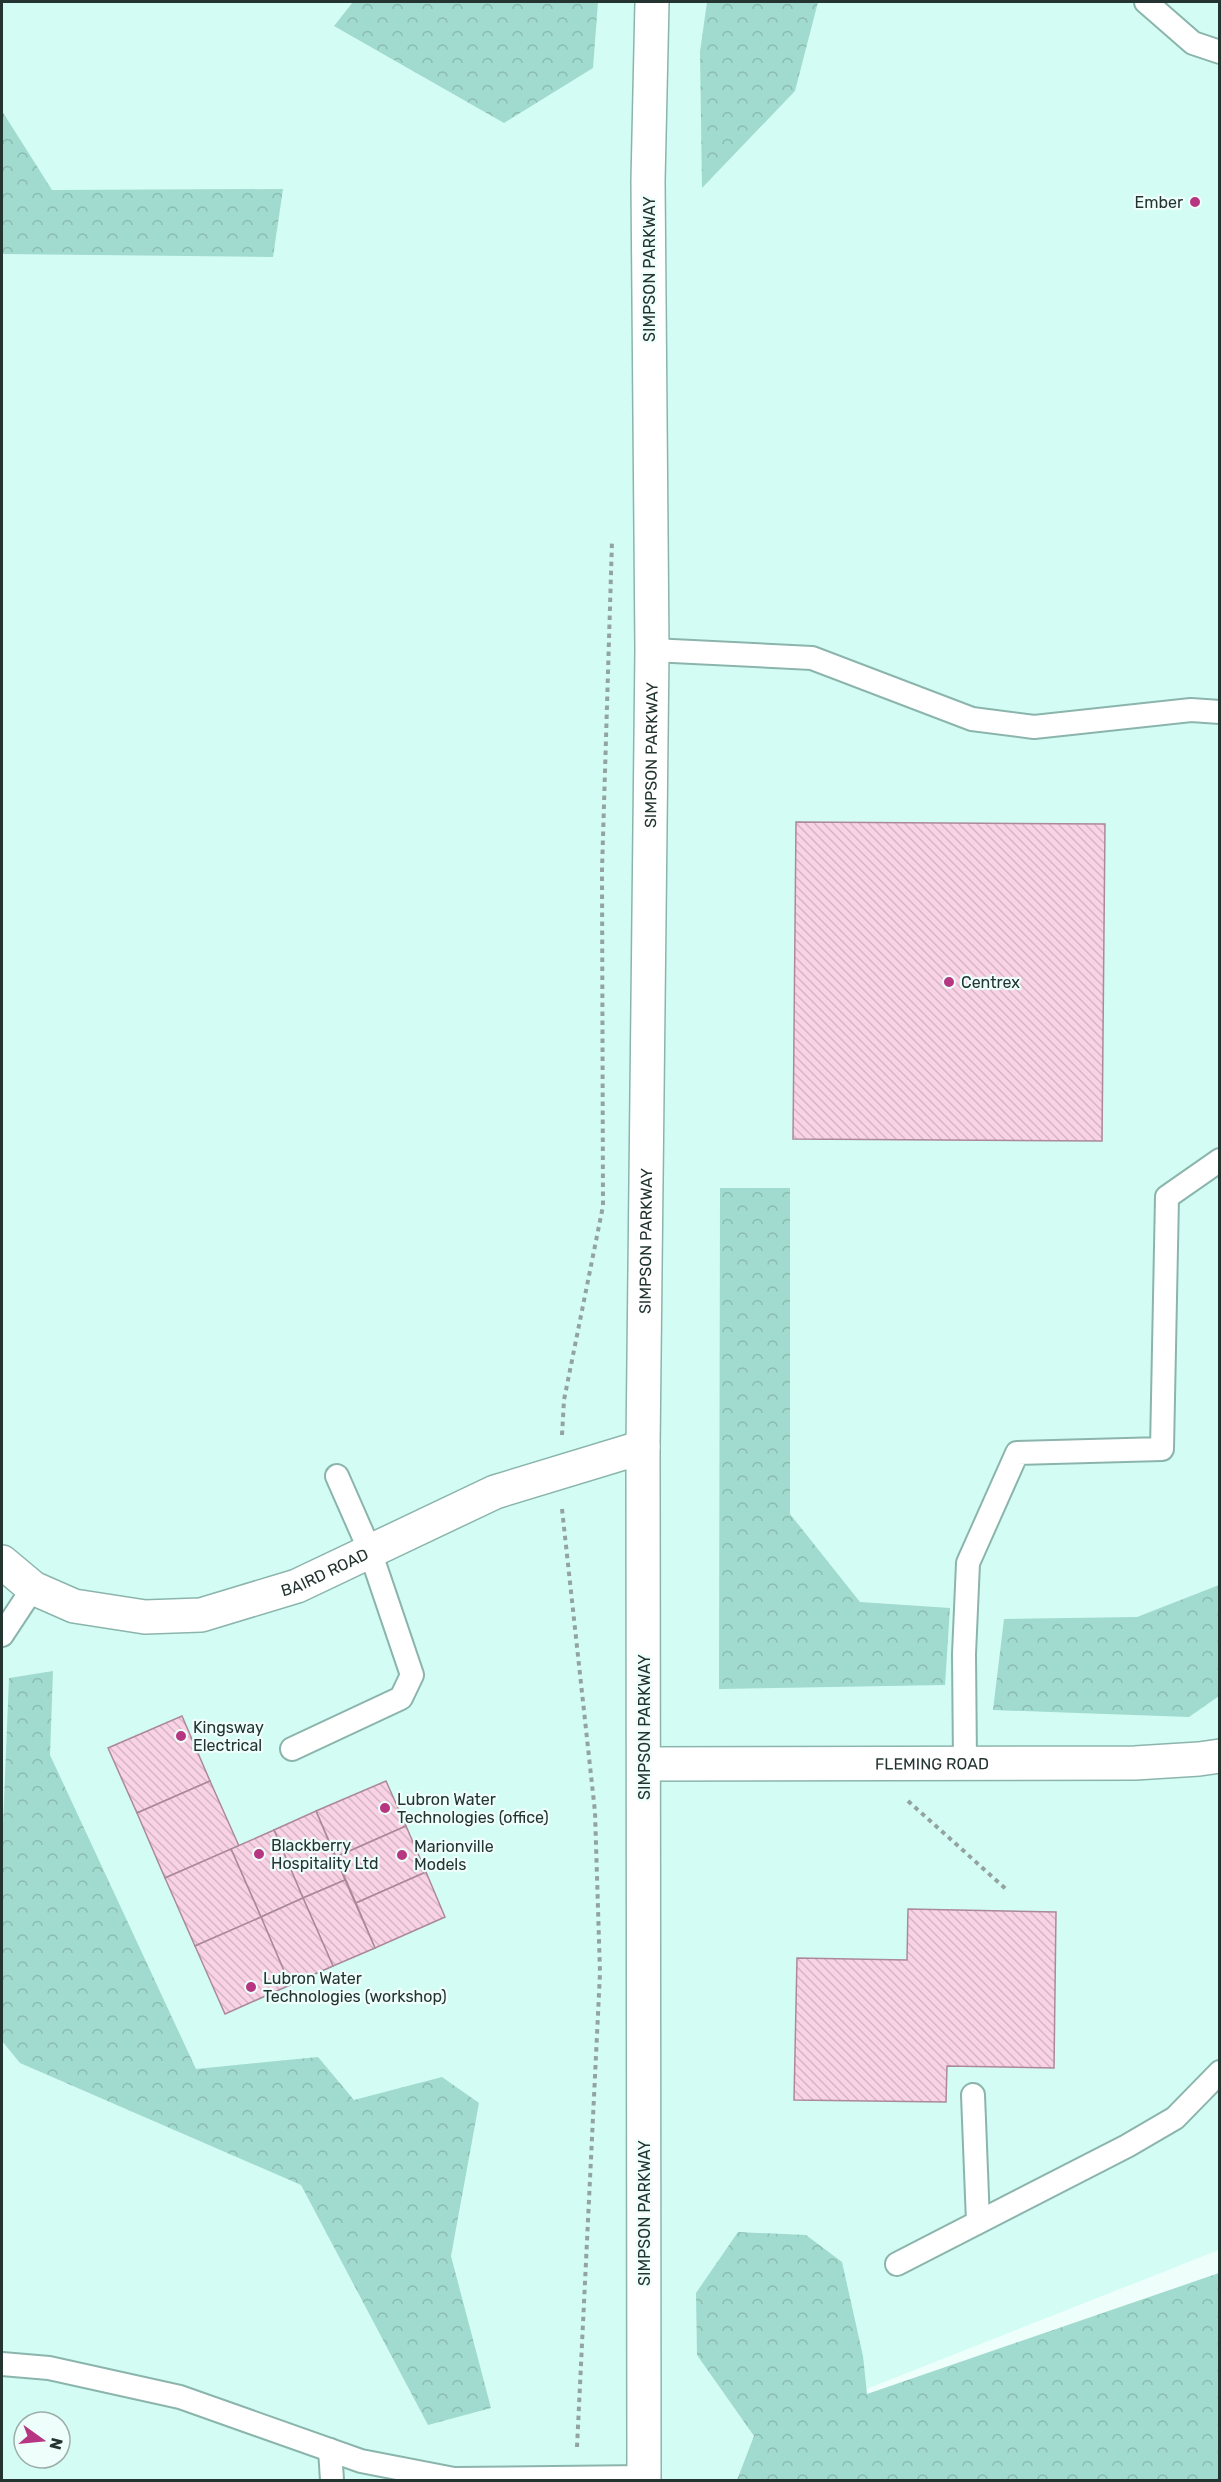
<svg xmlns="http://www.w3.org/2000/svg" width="1221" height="2482" font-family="Rubik,sans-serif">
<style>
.built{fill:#d3fdf4;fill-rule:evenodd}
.forest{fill:url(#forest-crowns)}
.building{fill:url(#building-back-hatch);stroke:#ab8999;stroke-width:1.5}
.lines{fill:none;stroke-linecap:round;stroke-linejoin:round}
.lane-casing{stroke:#8bb5ac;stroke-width:26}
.street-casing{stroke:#8bb5ac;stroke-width:36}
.secondary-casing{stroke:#8bb5ac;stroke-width:36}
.path{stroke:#93a4a0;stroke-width:4;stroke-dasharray:4.5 4.5;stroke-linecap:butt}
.lane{stroke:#fff;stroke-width:22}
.street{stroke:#fff;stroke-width:33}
.secondary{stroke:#fff;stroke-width:33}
.poi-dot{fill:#b63681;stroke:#eefffb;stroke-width:2}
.labels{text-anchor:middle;stroke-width:4.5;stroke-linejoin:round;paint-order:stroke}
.poi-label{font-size:16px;fill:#233431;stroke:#eefffb;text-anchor:start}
.street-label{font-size:16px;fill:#233431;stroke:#eefffb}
</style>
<defs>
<pattern id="forest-crowns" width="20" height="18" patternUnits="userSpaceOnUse" patternTransform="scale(1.5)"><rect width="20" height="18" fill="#a1dace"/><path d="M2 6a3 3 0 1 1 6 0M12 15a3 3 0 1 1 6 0" fill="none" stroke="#8abcb1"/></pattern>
<pattern id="building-back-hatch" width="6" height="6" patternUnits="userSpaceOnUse" patternTransform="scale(1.5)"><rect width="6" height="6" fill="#f9d3e5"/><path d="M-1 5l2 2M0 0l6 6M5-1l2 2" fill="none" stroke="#d5b6c5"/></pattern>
</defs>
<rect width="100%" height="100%" fill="#eefffb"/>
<path class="built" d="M2,2H1219V2250L775,2425L774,2480H2ZM24,2422H60V2458H24Z"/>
<g class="forest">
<path d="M353,2H598L593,68L504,123L334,26Z"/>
<path d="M707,2H818L795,91L702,188L700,52Z"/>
<path d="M2,111L52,190L283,189L273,257L2,254Z"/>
<path d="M720,1188H790V1514L860,1602L950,1608L945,1685L719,1689Z"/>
<path d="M1219,1585V1696L1189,1717L993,1710L1004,1619L1137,1617Z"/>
<path d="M53,1671L50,1755L196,2069L318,2057L354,2100L442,2077L479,2103L451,2256L491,2408L428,2425L301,2185L20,2063L2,2041V1850L9,1678Z"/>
<path d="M738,2232L806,2235L842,2262L863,2356L867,2394L1219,2273V2480H737L754,2436L697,2355L696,2293Z"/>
</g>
<g class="building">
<path d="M796,822L1105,824L1102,1141L793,1139Z"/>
<path d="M182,1716L210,1781L137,1813L108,1748Z"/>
<path d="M210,1781L239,1846L165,1878L137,1813Z"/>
<path d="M386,1781L406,1826L336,1857L316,1811Z"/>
<path d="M316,1811L345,1880L303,1898L274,1830Z"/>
<path d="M406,1826L426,1872L356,1903L336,1857Z"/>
<path d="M274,1830L303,1898L261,1917L231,1849Z"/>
<path d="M231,1849L261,1917L195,1946L165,1878Z"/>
<path d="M426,1872L445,1917L375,1948L356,1903Z"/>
<path d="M345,1880L375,1948L333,1966L303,1898Z"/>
<path d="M303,1898L333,1966L290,1985L261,1917Z"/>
<path d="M908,1909L1056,1912L1054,2068L947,2066L946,2102L794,2100L797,1958L907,1960Z"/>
<path d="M261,1917L290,1985L225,2014L195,1946Z"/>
</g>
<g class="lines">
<g class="lane-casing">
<g id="lane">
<path d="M1146,2L1193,43L1220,52"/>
<path d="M652,650L812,658L972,719L1034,727L1191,710L1220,712"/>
<path d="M2,1635L33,1588"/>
<path d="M292,1749L401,1698L412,1675L370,1551L337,1476"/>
<path d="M965,1762L964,1654L968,1563L1017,1453L1162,1449L1167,1197L1220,1160"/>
<path d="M973,2095L978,2222"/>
<path d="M897,2264L1127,2146L1175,2118L1220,2072"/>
<path d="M2,2364L49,2368L180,2397L361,2461L454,2479L644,2477"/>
<path d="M330,2450L332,2480"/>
</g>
</g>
<g class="street-casing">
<g id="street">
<path id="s1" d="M2,1562L33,1588L74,1606L145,1617L201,1615L297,1586L495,1492L643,1447"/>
<path id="s2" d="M644,1764L1135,1763L1199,1759L1220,1756"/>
</g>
</g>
<g class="secondary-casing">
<g id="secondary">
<path id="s3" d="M644,2480L643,1447L652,650L648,181L652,2"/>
</g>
</g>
<g class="path">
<path d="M562,1435L564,1400L603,1206L602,870L612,541"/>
<path d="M562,1509L595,1812L600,1973L577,2447"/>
<path d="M908,1801L1006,1889"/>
</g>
<use href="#lane" class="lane"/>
<use href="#street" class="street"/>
<use href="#secondary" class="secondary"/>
</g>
<g class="poi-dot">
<circle cx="1195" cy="202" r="6"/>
<circle cx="949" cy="982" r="6"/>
<circle cx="181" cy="1736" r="6"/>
<circle cx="385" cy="1808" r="6"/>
<circle cx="259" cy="1854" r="6"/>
<circle cx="402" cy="1855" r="6"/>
<circle cx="251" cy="1987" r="6"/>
</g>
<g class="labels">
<g class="poi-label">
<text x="1183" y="208" text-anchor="end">Ember</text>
<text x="961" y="988">Centrex</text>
<text x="193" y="1733">Kingsway<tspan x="193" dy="18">Electrical</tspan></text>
<text x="397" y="1805">Lubron Water<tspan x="397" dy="18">Technologies (office)</tspan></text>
<text x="271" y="1851">Blackberry<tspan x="271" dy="18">Hospitality Ltd</tspan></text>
<text x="414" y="1852">Marionville<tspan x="414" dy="18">Models</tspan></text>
<text x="263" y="1984">Lubron Water<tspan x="263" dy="18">Technologies (workshop)</tspan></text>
</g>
<g class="street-label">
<text transform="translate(649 269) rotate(-90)" y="6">SIMPSON PARKWAY</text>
<text dy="6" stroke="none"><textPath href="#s3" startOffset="1725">SIMPSON PARKWAY</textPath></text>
<text dy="6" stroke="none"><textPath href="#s3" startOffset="1239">SIMPSON PARKWAY</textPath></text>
<text dy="6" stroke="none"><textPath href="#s1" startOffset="344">BAIRD ROAD</textPath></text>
<text transform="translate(644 1727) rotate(-90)" y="6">SIMPSON PARKWAY</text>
<text dy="6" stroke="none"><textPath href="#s2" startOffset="288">FLEMING ROAD</textPath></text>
<text transform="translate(644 2213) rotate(-90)" y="6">SIMPSON PARKWAY</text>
</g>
</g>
<rect width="1221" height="2482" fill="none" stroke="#233431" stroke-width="6"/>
<g transform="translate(42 2440) rotate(105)"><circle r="28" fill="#eefffb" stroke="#9daeaa" stroke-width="1.5"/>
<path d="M0-4.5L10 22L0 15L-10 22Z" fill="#b63681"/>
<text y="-9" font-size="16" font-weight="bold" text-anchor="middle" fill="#233431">N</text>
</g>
</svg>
